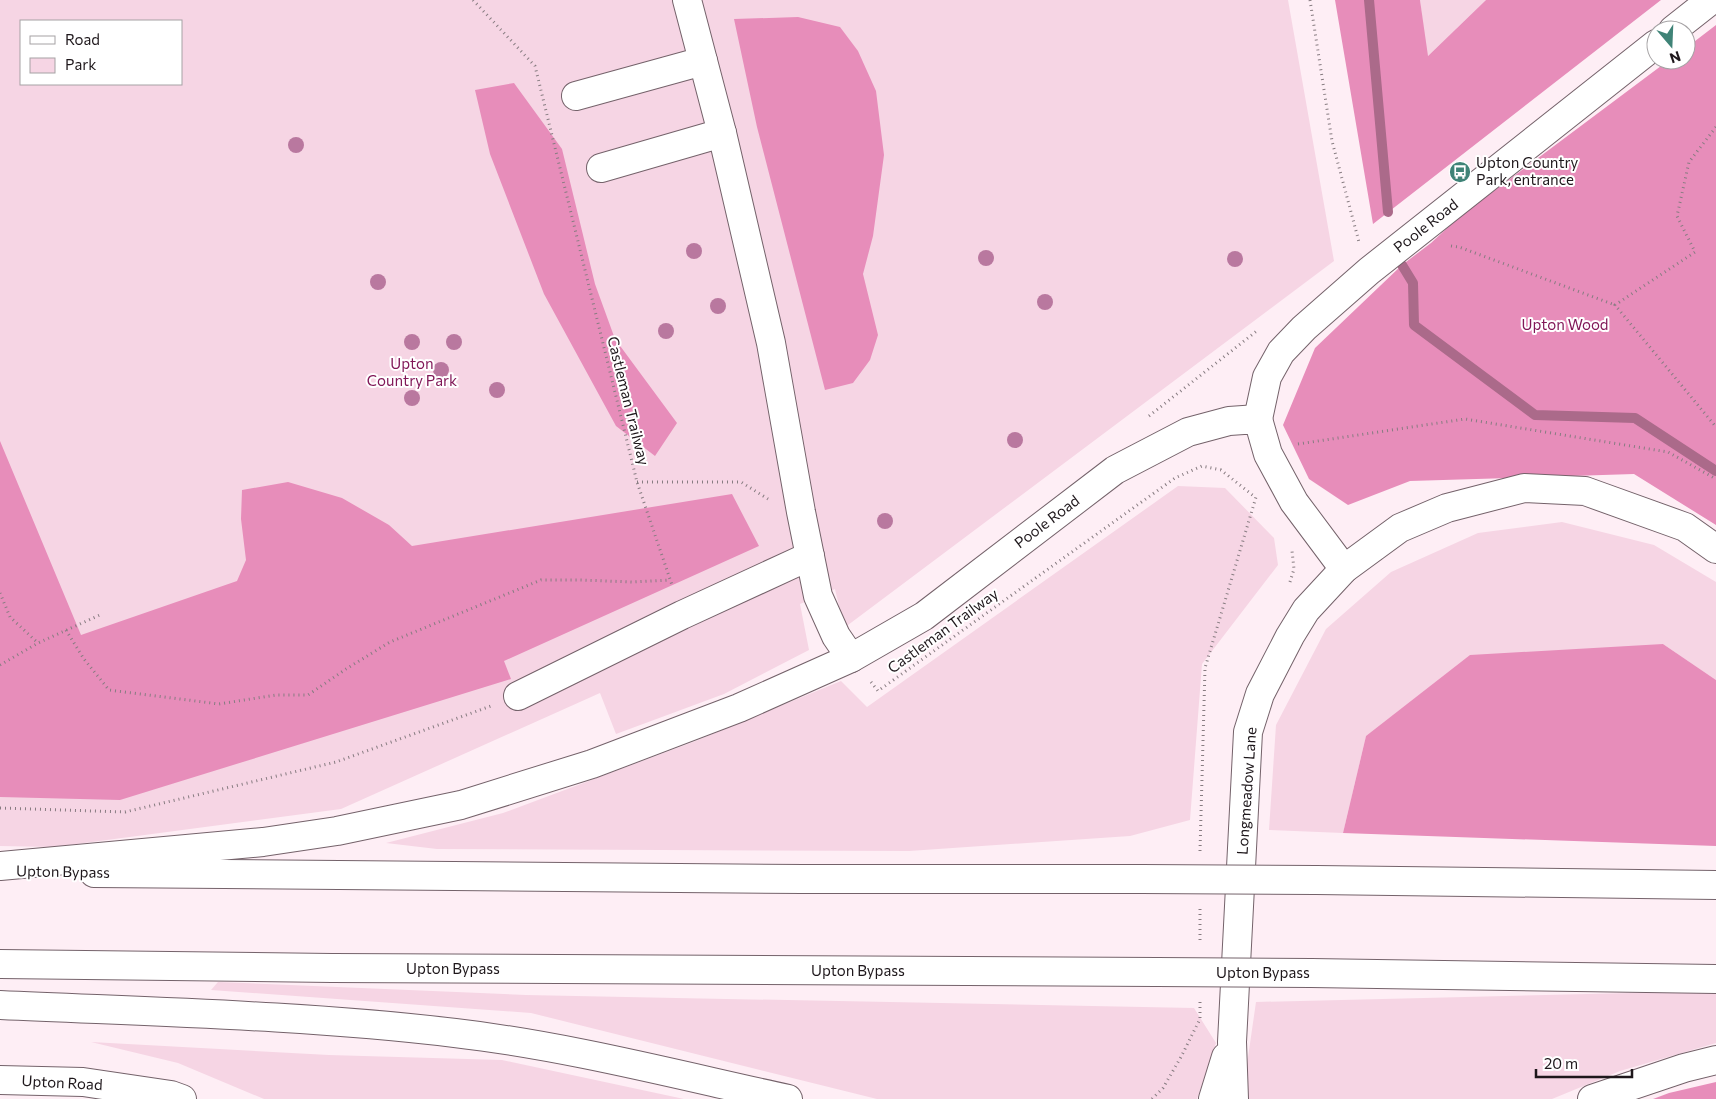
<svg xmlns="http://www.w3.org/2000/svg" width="1716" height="1099" font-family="Commissioner,sans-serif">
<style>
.green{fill:#f6d5e4;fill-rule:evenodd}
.forest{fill:#e78dba}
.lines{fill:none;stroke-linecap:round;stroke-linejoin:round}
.stream{stroke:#ab6a8a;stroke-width:10}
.minor-casing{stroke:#74626a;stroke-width:30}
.major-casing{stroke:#74626a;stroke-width:30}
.highway-casing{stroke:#74626a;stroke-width:30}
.path{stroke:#877c81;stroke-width:3;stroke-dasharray:1 4;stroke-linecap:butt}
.minor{stroke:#fff;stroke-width:28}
.major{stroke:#fff;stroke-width:28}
.highway{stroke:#fff;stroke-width:28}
.highway-bridge-casing{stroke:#74626a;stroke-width:30;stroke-linecap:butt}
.highway-bridge{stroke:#fff;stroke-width:28}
.tree{fill:#b9789f}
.labels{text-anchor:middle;stroke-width:4;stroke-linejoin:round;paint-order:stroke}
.poi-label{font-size:15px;fill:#1e171b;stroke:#fff;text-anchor:start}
.street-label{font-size:15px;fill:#1e171b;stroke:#fff}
.park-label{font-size:15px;fill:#811858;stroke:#fff}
</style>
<rect width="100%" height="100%" fill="#feeef5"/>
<g class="green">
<path d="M0,0H1288L1334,261L844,628L835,589L800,604L809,650L724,694L616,734L600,693L341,809L54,847L0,846ZM21,21H181V84H21Z"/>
<path d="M1420,0H1486L1427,57Z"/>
<path d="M1178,486L1225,488L1274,538L1278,565L1202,664L1190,820L1130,836L909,851L437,849L386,843L503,813L693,742L841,681L867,707Z"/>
<path d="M1562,522L1654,545L1716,582V680L1663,644L1366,736L1343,833L1269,830L1276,725L1326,629L1391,572L1478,533Z"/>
<path d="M218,982L526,995L1194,1008L1216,1043L1197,1099H877L531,1013L211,990Z"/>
<path d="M1716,991V1043L1620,1071L1552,1099H1242L1256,1002Z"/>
<path d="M91,1042L329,1055L502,1060L684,1099H264L178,1063Z"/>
</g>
<g class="forest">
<path d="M1335,0H1420L1428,56L1486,0H1661L1373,224Z"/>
<path d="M798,17L840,27L858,51L876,91L884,155L873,236L863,274L878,335L870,360L853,383L825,390L757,127L734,19Z"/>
<path d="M1716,25V525L1634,474L1410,481L1348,505L1309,479L1283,425L1315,348L1402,265L1431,243L1459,217L1669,60H1686V48Z"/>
<path d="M514,83L562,149L595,284L615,339L677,423L655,456L616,426L544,294L490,154L475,90Z"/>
<path d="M0,441L81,635L237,581L246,560L241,519L242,490L288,482L342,498L389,525L412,546L732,494L759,546L504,661L511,679L120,800L0,797Z"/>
<path d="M1663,644L1716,680V846L1343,833L1366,736L1470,655Z"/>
<path d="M1716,1082V1099H1653L1669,1093Z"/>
</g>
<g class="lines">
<g class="stream">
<path d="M1369,0L1388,212"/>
<path d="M1402,265L1413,283L1414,325L1535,415L1635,418L1716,471"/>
</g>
<g class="minor-casing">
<g id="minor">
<path d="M687,0L722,133L771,343L801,512L818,596L836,636L851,658"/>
<path d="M576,96L703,61"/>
<path d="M601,168L722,133"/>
<path d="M518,696L682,615L810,556"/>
</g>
</g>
<g class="major-casing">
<g id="major">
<path d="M1673,30L1711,0"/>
<path d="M1258,419L1267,377L1281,352L1304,328L1369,271L1656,44"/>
</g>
</g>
<g class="highway-casing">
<g id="highway">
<path d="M0,866L263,842L337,831L461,805L592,764L739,708L851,658L924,616L1115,470L1188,432L1229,421L1258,419L1268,454L1294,502L1344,569"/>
<path d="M94,873L803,879H1141"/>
<path d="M1316,880L1716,885"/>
<path d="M0,964L332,968L1157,972"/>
<path d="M1311,973L1716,979"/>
<path d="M0,1005C151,1012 304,1015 455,1033C567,1046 678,1075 788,1099"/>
<path d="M0,1080L83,1082L171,1095L182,1099"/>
<path d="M1213,1099L1226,1057"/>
<path d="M1234,1099L1232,1042L1248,732L1260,694L1290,636L1306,610L1344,569L1400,528L1447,508L1524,488L1585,491L1685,527L1716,549"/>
<path d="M1592,1099L1684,1068L1716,1060"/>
</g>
</g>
<g class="path">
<path d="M473,0L535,66L637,482L672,585"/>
<path d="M1310,0L1332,141L1359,242"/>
<path d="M1716,127L1689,162L1677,216L1695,252L1615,305L1716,427"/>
<path d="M1451,246L1459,247L1615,305"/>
<path d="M1149,416L1258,330"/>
<path d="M1298,444L1465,419L1668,452L1716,479"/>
<path d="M637,482H741L768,499"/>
<path d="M1290,582L1294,569L1292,551"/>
<path d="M0,593L10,617L38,643"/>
<path d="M66,630L84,659L109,690L219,704L276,695H308L346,669L390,642L541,580H581L632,582L670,580"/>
<path d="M0,665L38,643L102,614"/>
<path d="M871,682L878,691L1175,478L1202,466L1221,470L1255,497"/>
<path d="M0,808L125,812L336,762L491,706"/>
<path d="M1200,851L1205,668L1256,497"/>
<path d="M1200,909V943"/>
<path d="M1152,1099L1163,1088L1181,1057L1200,1019V1002"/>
</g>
<use href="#minor" class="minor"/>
<use href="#major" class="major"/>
<use href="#highway" class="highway"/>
<g class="highway-bridge-casing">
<g id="highway-bridge">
<path d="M1141,879L1316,880"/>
<path d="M1157,972L1311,973"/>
</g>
</g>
<use href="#highway-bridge" class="highway-bridge"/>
</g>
<g class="tree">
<circle cx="296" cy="145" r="8"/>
<circle cx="694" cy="251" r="8"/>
<circle cx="986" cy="258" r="8"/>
<circle cx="1235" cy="259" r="8"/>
<circle cx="378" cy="282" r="8"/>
<circle cx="1045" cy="302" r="8"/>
<circle cx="718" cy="306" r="8"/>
<circle cx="666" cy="331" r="8"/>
<circle cx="412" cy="342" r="8"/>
<circle cx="454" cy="342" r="8"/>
<circle cx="441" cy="370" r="8"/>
<circle cx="497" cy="390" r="8"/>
<circle cx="412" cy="398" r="8"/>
<circle cx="1015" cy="440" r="8"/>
<circle cx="885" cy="521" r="8"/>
</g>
<defs>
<g id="bus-disc" transform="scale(1.125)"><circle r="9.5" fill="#3f8377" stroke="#fff"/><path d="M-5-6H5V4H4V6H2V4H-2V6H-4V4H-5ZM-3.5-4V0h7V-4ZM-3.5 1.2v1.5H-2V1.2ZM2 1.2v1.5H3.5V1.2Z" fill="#fff"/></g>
</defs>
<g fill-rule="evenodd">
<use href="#bus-disc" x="1460" y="172"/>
</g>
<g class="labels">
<g class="poi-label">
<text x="1476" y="168">Upton Country<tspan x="1476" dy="17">Park, entrance</tspan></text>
</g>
<g class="street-label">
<text transform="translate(1426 226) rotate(-38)" y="5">Poole Road</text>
<text transform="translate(628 401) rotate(76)" y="5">Castleman Trailway</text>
<text transform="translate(1047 522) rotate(-37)" y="5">Poole Road</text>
<text transform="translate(943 631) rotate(-36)" y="5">Castleman Trailway</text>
<text transform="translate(1247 791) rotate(-86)" y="5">Longmeadow Lane</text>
<text transform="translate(63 872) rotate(1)" y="5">Upton Bypass</text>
<text x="453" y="974">Upton Bypass</text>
<text x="858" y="976">Upton Bypass</text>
<text x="1263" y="978">Upton Bypass</text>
<text transform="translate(62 1083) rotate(3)" y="5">Upton Road</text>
</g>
<g class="park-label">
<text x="1565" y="330">Upton Wood</text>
<text x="412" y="369">Upton<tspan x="412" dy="17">Country Park</tspan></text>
</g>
</g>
<rect x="20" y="20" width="162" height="65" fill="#ffffff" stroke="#a5a2a4"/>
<rect x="30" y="36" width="25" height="8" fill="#ffffff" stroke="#a5a2a4"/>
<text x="65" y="45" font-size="15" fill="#1e171b">Road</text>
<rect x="30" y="58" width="25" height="15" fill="#f6d5e4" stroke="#a5a2a4"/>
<text x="65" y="70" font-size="15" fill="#1e171b">Park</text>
<g transform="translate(1671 45) rotate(161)"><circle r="24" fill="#ffffff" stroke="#a5a2a4"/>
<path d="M0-4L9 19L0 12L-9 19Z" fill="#3f8377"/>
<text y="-8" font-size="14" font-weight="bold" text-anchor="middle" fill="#1e171b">N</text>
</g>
<path d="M1536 1069v8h96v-8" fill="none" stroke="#1e171b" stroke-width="2.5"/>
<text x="1544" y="1069" font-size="15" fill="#1e171b" stroke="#ffffff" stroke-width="4" paint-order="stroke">20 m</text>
</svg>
